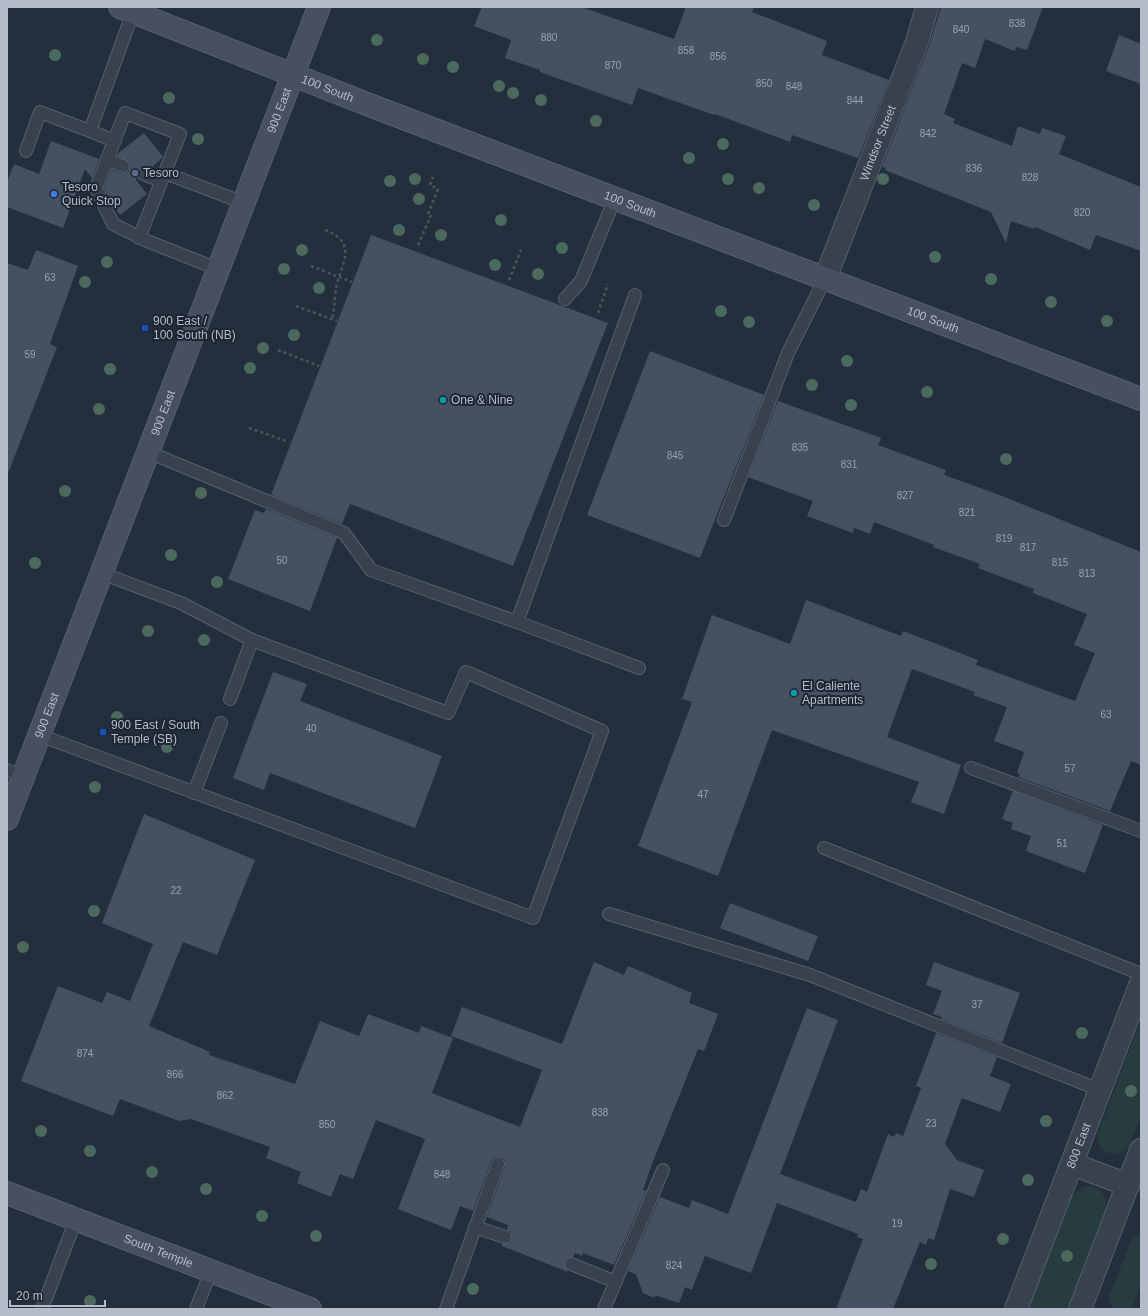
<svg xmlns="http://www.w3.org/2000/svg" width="1148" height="1316" font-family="Arial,sans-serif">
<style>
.green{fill:#263c3f}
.building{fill:#455162}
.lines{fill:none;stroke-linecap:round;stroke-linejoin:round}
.lane-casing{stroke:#565f6c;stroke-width:14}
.street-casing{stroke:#565f6c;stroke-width:24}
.secondary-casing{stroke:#565f6c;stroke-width:24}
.path{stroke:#44595c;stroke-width:2.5;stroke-dasharray:3 3;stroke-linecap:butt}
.lane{stroke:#38414e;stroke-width:12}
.street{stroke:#38414e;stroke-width:22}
.secondary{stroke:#465061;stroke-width:22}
.tree{fill:#4b6a5d}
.service-dot{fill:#5c6f8a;stroke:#1d2633;stroke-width:1.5}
.shop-dot{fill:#3f7fe0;stroke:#1d2633;stroke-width:1.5}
.transit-dot{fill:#1a4fb4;stroke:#1d2633;stroke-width:1.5}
.culture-dot{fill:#0f9aa8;stroke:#1d2633;stroke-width:1.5}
.labels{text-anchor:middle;stroke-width:4;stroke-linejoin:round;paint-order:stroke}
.number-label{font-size:10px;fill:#98a1af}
.street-label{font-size:12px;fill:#b4bcc9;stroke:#1d2633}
.poi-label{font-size:12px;fill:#b4bcc9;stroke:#1d2633;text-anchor:start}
</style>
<rect width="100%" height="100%" fill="#242f3e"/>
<g class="green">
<path d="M1141,1020V1115L1129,1147L1124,1151L1114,1154L1105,1152L1100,1148L1098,1141V1133Z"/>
<path d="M1084,1186C1100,1186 1108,1194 1105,1210L1067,1309H1028L1072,1195Z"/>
<path d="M1141,1235V1285L1132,1309H1113L1108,1299L1132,1238Z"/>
</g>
<g class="building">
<path d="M482,7H581L674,39L686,7H754L752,12L827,41L822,55L889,80L858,158L792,135L790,142L715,114L714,115L638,88L632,105L540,72V70L505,58L511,40L474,26Z"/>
<path d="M941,7H1043L1027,50L1016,47L1015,51L985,39L975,68L962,63L944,114L955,119L953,123L1012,146L1018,126L1040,134L1042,128L1066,136L1059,154L1141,187V251L1096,235L1090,250L1035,227L1034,229L1011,221L1006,243L991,212L885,170L886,168L882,167L929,46Z"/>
<path d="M1119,35L1141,44V84L1106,71Z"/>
<path d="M144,133L163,157L150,169L142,167L138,168L136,180L147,194L120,215L112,204L104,188L111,170L121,173L128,172L130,168L129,162L117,156V154Z"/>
<path d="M51,141L99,159L92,178L85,169L63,228L7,207V182L14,164L39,174Z"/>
<path d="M371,235L608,323L513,566L350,504L342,524L271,495Z"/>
<path d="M36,250L78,266L50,344L57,347L9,471H7V263L28,270Z"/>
<path d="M650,351L764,395L700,558L587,515Z"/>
<path d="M778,401L881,438L878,445L946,470L944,475L997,494L1141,552V765L1131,761L1110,811L1018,777L1020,774L1017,773L1024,752L994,741L1007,707L973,695L975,692L912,669L887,737L961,765L944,814L911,802L919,782L772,730L718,876L638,846L692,702L682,699L712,615L790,644L806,600L901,636L903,631L978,660L976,665L1075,701L1095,653L1074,645L1087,614L1033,593L1034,589L978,568L980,564L933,547L934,545L874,522L870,534L854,528L853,533L807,516L813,501L748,477Z"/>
<path d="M266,509L337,538L310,611L228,579L255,510L264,513Z"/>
<path d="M273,672L307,684L300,701L442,756L415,828L270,773L264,790L233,778Z"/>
<path d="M1013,791L1103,825L1085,873L1026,851L1031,836L1011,829L1013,823L1002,819Z"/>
<path d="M144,814L255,860L217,955L183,942L149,1026L210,1052L209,1055L295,1084L320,1021L359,1036L368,1014L419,1033L421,1026L453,1038L432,1093L520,1127L542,1070L451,1036L462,1007L562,1044L594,962L624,975L628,966L692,993L689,1003L718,1014L704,1051L698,1049L652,1164L643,1190L646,1191L614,1265L583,1253L582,1256L575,1253L573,1257L567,1258L564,1262V1265L568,1272L502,1246V1244L510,1243L512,1239L511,1232L507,1230L508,1225L487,1217L505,1167L504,1159L500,1157L493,1158L491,1161L473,1211L460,1206L451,1230L398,1209L425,1139L376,1120L353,1179L340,1174L331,1197L297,1183L301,1172L266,1158L270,1147L191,1119L179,1121L120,1099L113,1116L21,1081L58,986L102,1003L107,992L130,1001L153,944L102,923Z"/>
<path d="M730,903L818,936L808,961L720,928Z"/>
<path d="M934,962L1020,993L1002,1043L941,1019L942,1017L933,1014L942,991L926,985Z"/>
<path d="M807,1008L838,1020L780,1174L856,1202L861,1189L867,1192L888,1134L894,1137L896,1133L903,1136L921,1088L916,1086L936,1033L997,1057L990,1076L1011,1084L1000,1112L962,1098L945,1144L957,1160L984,1170L974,1197L950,1189L934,1240L928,1238L926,1245L920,1242L893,1309H836L863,1239L857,1237L858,1234L777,1203L751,1273L705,1256L692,1290L685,1287L679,1303L658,1296L652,1297L643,1293L636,1274L628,1271L660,1197L689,1208L692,1200L728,1214Z"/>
</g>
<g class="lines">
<g class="lane-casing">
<g id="lane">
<path d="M90,131L115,141"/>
<path d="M26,151L40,112L90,131L133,12"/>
<path d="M107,160L123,166"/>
<path d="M165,173L244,203"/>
<path d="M143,174L161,181"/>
<path d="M139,238L180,134L125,113L96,188L113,224L147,241L218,269"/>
<path d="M565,299L581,281L615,198"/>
<path d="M148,452L344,533L371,570L517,622L639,668"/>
<path d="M724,520L788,353L825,279"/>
<path d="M517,622L635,295"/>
<path d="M230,699L252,640"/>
<path d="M39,735L533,918L602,731L466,672L448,713L252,640L181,603L101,573"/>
<path d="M971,768L1141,831"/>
<path d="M7,770L24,776"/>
<path d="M194,793L221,723"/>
<path d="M824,848L1141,974"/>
<path d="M609,914L810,975L1100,1090"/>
<path d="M475,1227L505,1237"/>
<path d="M571,1264L616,1282"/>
<path d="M42,1309L76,1219"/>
<path d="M196,1309L211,1271"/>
<path d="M446,1309L498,1164"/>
<path d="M604,1309L663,1170"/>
</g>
</g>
<g class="street-casing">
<g id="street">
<path id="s1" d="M825,279L917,42L927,7"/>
<path d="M1072,1164L1128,1185"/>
<path id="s2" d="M1016,1309L1141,983"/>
<path d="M1080,1309L1141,1150"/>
</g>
</g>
<g class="secondary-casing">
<g id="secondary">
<path id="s3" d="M120,7L372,106L1141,399"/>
<path id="s4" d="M7,819L319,7"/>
<path id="s5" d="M7,1193L310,1309"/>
</g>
</g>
<g class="path">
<path d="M428,214L438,189L430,185L433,177"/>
<path d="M325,230C360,243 340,265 336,289C334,300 335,309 332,320"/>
<path d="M418,245L431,215"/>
<path d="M311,266L352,282"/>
<path d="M509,280L521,250"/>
<path d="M296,306L337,321"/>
<path d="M598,313L608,284"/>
<path d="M278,350L319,366"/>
<path d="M249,428L289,442"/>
</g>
<use href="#lane" class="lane"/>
<use href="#street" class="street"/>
<use href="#secondary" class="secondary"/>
</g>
<g class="tree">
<circle cx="377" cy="40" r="6"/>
<circle cx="55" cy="55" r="6"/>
<circle cx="423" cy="59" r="6"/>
<circle cx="453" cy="67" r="6"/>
<circle cx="499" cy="86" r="6"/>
<circle cx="513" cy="93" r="6"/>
<circle cx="169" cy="98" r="6"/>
<circle cx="541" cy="100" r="6"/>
<circle cx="596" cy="121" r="6"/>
<circle cx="198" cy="139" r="6"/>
<circle cx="723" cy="144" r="6"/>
<circle cx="689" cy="158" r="6"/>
<circle cx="415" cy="179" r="6"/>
<circle cx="728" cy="179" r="6"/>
<circle cx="883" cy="179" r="6"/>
<circle cx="390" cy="181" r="6"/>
<circle cx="759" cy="188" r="6"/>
<circle cx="419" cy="199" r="6"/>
<circle cx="814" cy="205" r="6"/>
<circle cx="501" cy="220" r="6"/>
<circle cx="399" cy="230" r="6"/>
<circle cx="441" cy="235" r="6"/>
<circle cx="562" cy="248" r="6"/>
<circle cx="302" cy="250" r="6"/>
<circle cx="935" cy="257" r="6"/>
<circle cx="107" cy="262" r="6"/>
<circle cx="495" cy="265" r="6"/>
<circle cx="284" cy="269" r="6"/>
<circle cx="538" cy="274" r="6"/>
<circle cx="991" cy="279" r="6"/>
<circle cx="85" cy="282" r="6"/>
<circle cx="319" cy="288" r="6"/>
<circle cx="1051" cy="302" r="6"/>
<circle cx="721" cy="311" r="6"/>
<circle cx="1107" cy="321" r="6"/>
<circle cx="749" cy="322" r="6"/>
<circle cx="294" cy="335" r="6"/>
<circle cx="263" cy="348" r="6"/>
<circle cx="847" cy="361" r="6"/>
<circle cx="250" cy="368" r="6"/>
<circle cx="110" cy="369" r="6"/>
<circle cx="812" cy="385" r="6"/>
<circle cx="927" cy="392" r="6"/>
<circle cx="851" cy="405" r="6"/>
<circle cx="99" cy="409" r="6"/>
<circle cx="1006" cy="459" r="6"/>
<circle cx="65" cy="491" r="6"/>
<circle cx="201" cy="493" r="6"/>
<circle cx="171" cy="555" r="6"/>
<circle cx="35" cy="563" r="6"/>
<circle cx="217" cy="582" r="6"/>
<circle cx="148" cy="631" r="6"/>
<circle cx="204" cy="640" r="6"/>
<circle cx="117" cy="717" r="6"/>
<circle cx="167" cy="747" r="6"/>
<circle cx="95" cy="787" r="6"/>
<circle cx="94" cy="911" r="6"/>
<circle cx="23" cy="947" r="6"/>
<circle cx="1082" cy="1033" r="6"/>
<circle cx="1131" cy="1091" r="6"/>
<circle cx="1046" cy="1121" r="6"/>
<circle cx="41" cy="1131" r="6"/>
<circle cx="90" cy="1151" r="6"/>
<circle cx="152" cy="1172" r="6"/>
<circle cx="1028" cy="1180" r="6"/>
<circle cx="206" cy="1189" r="6"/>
<circle cx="262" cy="1216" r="6"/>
<circle cx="316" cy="1236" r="6"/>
<circle cx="1003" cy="1239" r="6"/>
<circle cx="1067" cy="1256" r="6"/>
<circle cx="931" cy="1264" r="6"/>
<circle cx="473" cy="1289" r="6"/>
<circle cx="90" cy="1301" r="6"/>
</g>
<circle class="service-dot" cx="135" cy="173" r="4"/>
<circle class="shop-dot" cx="54" cy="194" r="4"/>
<g class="transit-dot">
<rect x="141" y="324" width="8" height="8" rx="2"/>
<rect x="99" y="728" width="8" height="8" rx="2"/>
</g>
<g class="culture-dot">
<circle cx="443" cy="400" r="4"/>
<circle cx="794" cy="693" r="4"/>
</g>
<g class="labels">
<g class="number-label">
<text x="1017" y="27">838</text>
<text x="961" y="33">840</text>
<text x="549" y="41">880</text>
<text x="686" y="54">858</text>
<text x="718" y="60">856</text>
<text x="613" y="69">870</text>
<text x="764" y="87">850</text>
<text x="794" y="90">848</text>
<text x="855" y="104">844</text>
<text x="928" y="137">842</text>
<text x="974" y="172">836</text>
<text x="1030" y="181">828</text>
<text x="1082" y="216">820</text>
<text x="50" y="281">63</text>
<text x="30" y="358">59</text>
<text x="800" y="451">835</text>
<text x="675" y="459">845</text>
<text x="849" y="468">831</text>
<text x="905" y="499">827</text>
<text x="967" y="516">821</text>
<text x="1004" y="542">819</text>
<text x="1028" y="551">817</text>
<text x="282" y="564">50</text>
<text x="1060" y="566">815</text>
<text x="1087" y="577">813</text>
<text x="1106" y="718">63</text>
<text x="311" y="732">40</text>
<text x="1070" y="772">57</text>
<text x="703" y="798">47</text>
<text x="1062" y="847">51</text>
<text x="176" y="894">22</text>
<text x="977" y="1008">37</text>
<text x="85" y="1057">874</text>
<text x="175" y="1078">866</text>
<text x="225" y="1099">862</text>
<text x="600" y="1116">838</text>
<text x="931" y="1127">23</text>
<text x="327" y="1128">850</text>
<text x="442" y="1178">848</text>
<text x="897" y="1227">19</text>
<text x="674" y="1269">824</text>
</g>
<g class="street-label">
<text dy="4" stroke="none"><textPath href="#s3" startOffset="223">100 South</textPath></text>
<text dy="4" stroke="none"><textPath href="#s4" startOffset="759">900 East</textPath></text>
<text dy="4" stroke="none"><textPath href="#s1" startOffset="146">Windsor Street</textPath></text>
<text dy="4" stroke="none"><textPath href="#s3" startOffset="547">100 South</textPath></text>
<text dy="4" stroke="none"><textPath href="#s3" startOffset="871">100 South</textPath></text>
<text dy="4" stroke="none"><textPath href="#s4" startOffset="435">900 East</textPath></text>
<text dy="4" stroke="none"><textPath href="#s4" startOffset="111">900 East</textPath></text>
<text dy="4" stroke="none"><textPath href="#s2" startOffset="175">800 East</textPath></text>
<text dy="4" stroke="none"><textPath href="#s5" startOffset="162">South Temple</textPath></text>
</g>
<g class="poi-label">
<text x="143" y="177">Tesoro</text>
<text x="62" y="191">Tesoro<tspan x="62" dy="14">Quick Stop</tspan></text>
<text x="153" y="325">900 East /<tspan x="153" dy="14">100 South (NB)</tspan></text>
<text x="451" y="404">One &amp; Nine</text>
<text x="802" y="690">El Caliente<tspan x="802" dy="14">Apartments</tspan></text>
<text x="111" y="729">900 East / South<tspan x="111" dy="14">Temple (SB)</tspan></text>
</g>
</g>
<rect width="1148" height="1316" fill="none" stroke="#b4bcc9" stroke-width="16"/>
<path d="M10 1300v6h95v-6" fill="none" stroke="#b4bcc9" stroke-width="2"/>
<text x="16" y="1300" font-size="12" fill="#b4bcc9" stroke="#1d2633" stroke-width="3" paint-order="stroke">20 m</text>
</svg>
